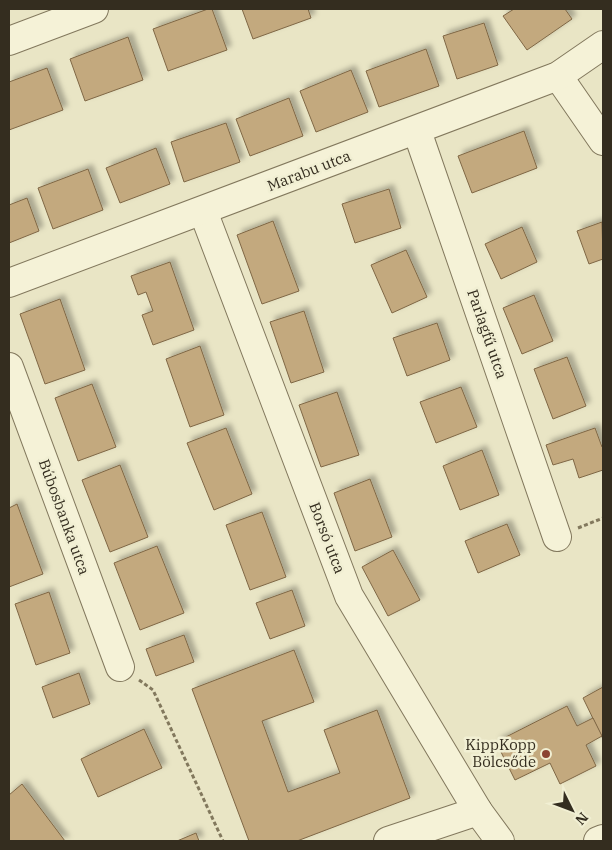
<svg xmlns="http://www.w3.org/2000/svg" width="612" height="850" font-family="'IBM Plex Serif',serif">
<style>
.building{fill:#c3a97e;stroke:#7f6745;filter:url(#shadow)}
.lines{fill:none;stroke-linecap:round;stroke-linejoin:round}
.minor-casing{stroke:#82785d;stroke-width:30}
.path{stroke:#82785d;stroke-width:3;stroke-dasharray:4 2.5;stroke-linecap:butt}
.minor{stroke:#f5f2d7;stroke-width:28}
.poi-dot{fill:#8b4433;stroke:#f1efd3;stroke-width:2}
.labels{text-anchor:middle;stroke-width:5;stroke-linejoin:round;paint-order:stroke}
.street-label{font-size:15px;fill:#342d1f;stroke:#f1efd3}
.poi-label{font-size:15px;fill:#342d1f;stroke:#f1efd3;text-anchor:end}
</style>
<defs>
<filter id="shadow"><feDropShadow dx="4.5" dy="-4.5" stdDeviation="2.5" flood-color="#0004"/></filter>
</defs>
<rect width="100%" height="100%" fill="#e9e5c5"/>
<g class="building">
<path d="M208,9H212L227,50L168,71L153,29Z"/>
<path d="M242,9H308L311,18L253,39Z"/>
<path d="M514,9H565L572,19L527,50L503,16Z"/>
<path d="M484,23L498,65L457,79L443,36Z"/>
<path d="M128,37L143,80L85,101L70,59Z"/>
<path d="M426,49L439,86L379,107L366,71Z"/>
<path d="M47,68L63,110L9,130V82Z"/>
<path d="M351,70L368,112L316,132L300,91Z"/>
<path d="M289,98L303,136L250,156L236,119Z"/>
<path d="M226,123L240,162L184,182L171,142Z"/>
<path d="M524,131L537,168L472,193L458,156Z"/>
<path d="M156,148L170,184L120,203L106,168Z"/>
<path d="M88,169L103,210L53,229L38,188Z"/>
<path d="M389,189L401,228L355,243L342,204Z"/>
<path d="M27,198L39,231L9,243V205Z"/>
<path d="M273,221L299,291L262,304L237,235Z"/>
<path d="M602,222L603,259L589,264L577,231Z"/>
<path d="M522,227L537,262L501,279L485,244Z"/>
<path d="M406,250L427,297L392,313L371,265Z"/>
<path d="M170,262L194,330L153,345L142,315L153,311L146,292L138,295L131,276Z"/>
<path d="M534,295L553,341L522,354L503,308Z"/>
<path d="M60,299L85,370L45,384L20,314Z"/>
<path d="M304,311L324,372L291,383L270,322Z"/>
<path d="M437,323L450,360L407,376L393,338Z"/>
<path d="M200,346L224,415L190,427L166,359Z"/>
<path d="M567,357L586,406L553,419L534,369Z"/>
<path d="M92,384L116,447L78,461L55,398Z"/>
<path d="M461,387L477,427L436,443L420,402Z"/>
<path d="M337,392L359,455L321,467L299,405Z"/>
<path d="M226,428L252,494L214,510L187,443Z"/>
<path d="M595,428L602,447L603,446V470L579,478L573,459L553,465L546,445Z"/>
<path d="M482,450L499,495L460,510L443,466Z"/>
<path d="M120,465L148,537L110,552L82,480Z"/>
<path d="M370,479L392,537L355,551L334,493Z"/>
<path d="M17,504L43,574L9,587V508Z"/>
<path d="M262,512L286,577L250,590L226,525Z"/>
<path d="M507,524L520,555L478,573L465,541Z"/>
<path d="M157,546L184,613L140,630L114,563Z"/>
<path d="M393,550L420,600L388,616L362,567Z"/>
<path d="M292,590L305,626L270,639L256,603Z"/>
<path d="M49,592L70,653L36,665L15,604Z"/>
<path d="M184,635L194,662L156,676L146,649Z"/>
<path d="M294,650L314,702L262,721L288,792L340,773L324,730L377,710L410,798L297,841H249L192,689Z"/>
<path d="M79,673L90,704L53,718L42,687Z"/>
<path d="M603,687V739L583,698Z"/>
<path d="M567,706L577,726L593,718L602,736L586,745L596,766L560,784L550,763L515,780L496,742Z"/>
<path d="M144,729L162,768L98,797L81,759Z"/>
<path d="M22,784L65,841H9V795Z"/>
<path d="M196,833L199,841H177Z"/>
</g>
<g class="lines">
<g class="minor-casing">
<g id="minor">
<path d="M9,41L94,9"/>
<path d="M558,76L603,141"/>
<path d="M417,131L557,537"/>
<path d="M203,211L349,596L478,811L500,841"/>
<path d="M9,283L558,76L603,45"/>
<path d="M9,367L120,667"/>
<path d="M388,841L478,811"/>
<path d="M598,841L603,839"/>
</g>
</g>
<g class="path">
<path d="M578,528L603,518"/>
<path d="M139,680L153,690L223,841"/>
</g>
<use href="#minor" class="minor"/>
</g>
<circle class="poi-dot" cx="546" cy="754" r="5"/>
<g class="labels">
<g class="street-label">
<text transform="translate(309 171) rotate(-21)" y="5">Marabu utca</text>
<text transform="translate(487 334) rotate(71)" y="5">Parlagfű utca</text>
<text transform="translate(64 517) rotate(70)" y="5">Búbosbanka utca</text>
<text transform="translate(327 538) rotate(69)" y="5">Borsó utca</text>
</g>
<g class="poi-label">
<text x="536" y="750">KippKopp<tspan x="536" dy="17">Bölcsőde</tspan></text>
</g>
</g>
<rect width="612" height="850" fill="none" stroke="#342d1f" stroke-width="20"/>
<g transform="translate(572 810) rotate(132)" stroke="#f1efd3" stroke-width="4" paint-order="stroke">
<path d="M0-4L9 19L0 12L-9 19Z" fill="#342d1f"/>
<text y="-8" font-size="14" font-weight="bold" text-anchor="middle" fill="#342d1f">N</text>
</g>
</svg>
